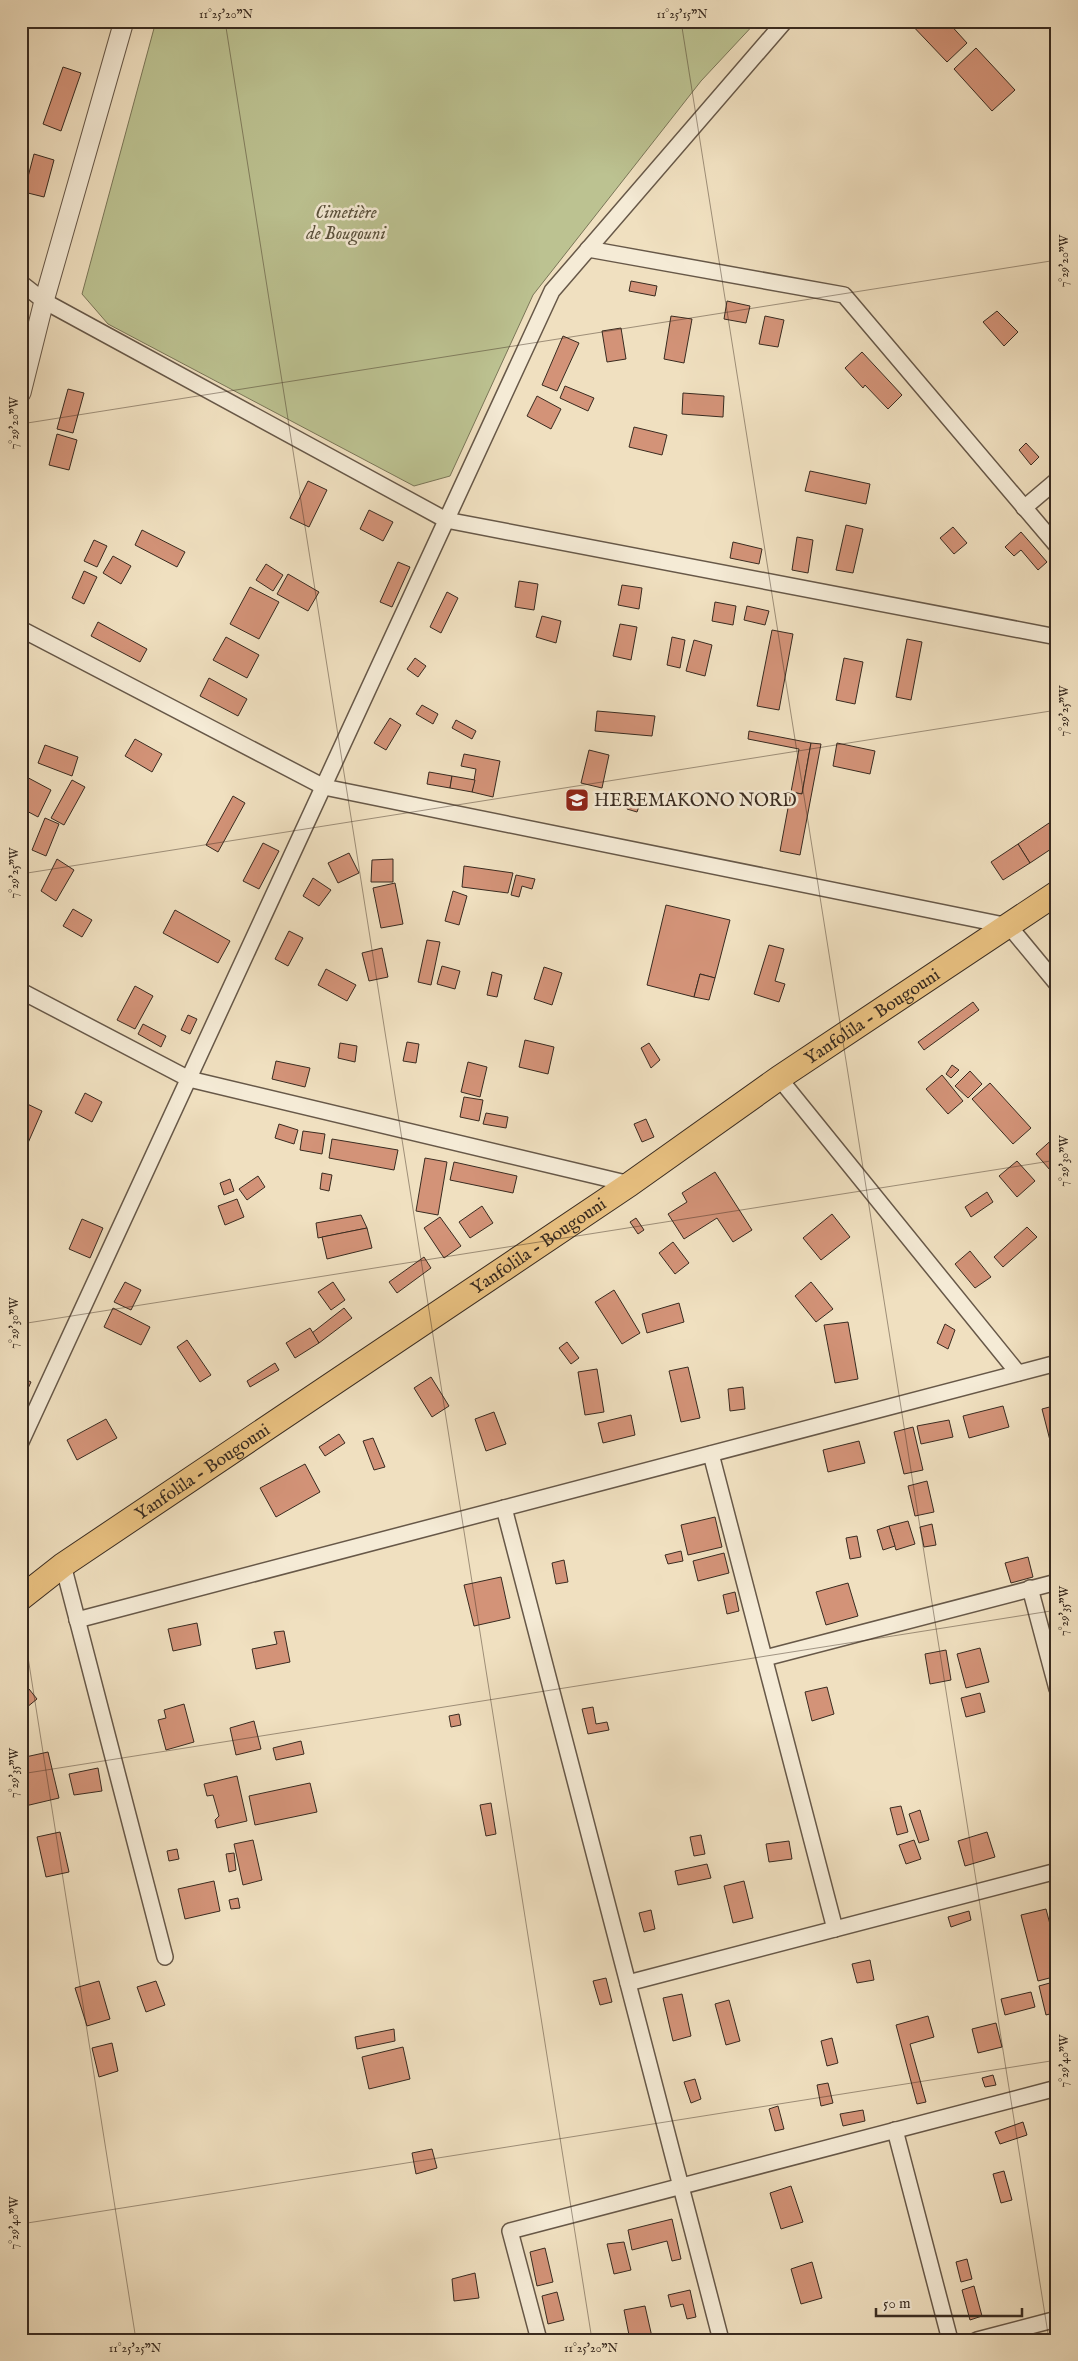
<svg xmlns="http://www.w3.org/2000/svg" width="1078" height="2361" font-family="'IM FELL English',serif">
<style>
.green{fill:#bcc291;stroke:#7a7658}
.building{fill:#d39378;stroke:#392b20}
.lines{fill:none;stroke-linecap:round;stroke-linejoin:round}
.minor-casing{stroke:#675848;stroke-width:18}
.tertiary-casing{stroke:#675848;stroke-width:21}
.primary-casing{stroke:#392b20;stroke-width:26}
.minor{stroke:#f5ebd6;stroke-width:15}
.tertiary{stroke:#f5ebd6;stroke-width:19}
.primary{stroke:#e8c080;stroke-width:24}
.ticks{fill:none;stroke:#392b20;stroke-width:1;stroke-opacity:0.45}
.labels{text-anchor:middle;stroke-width:5;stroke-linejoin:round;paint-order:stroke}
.park-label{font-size:18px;font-style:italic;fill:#5a513c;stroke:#f5ebd6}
.poi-label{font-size:18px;fill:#392b20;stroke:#f5ebd6;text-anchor:start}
.street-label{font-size:18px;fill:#392b20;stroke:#f5ebd6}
.neatline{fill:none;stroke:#392b20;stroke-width:2}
.ticks-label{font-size:12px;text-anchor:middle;fill:#392b20}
</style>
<rect width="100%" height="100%" fill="#f0e0c0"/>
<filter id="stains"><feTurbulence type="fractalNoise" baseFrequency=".004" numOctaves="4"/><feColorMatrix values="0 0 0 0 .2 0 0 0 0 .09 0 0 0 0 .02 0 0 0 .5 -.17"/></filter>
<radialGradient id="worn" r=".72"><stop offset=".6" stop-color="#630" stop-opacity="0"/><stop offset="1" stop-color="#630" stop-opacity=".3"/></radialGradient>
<path class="green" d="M156,21H757L701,81L533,295L450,476L414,486L108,324L82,294Z"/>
<g class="building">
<path d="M908,21H947L967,43L947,62Z"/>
<path d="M976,48L1015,90L992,111L954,69Z"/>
<path d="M63,67L81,73L61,131L43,124Z"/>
<path d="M21,136L26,138L23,150H21Z"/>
<path d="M34,154L54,160L44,197L24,192Z"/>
<path d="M631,281L657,286L655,296L629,291Z"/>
<path d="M727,301L750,306L746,323L724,319Z"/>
<path d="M997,311L1018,332L1004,346L983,322Z"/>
<path d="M671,316L692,319L684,363L664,359Z"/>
<path d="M765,316L784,320L778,347L759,344Z"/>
<path d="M621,328L626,359L607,362L602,331Z"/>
<path d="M563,336L579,343L557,391L542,385Z"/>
<path d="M862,352L902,395L888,409L865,385L863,388L845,368Z"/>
<path d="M565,386L594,398L588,411L560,398Z"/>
<path d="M68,389L84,393L73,433L57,429Z"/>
<path d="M683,393L724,396L723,417L682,414Z"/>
<path d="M537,396L561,409L551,429L527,416Z"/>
<path d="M634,427L667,435L662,455L629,447Z"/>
<path d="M57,434L77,440L69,470L49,465Z"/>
<path d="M1026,443L1039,457L1031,465L1019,450Z"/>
<path d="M810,471L870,484L866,504L805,491Z"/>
<path d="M308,481L327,490L309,527L290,518Z"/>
<path d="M369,510L393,522L383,541L360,529Z"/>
<path d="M846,525L863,529L853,573L836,570Z"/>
<path d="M953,527L967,543L954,554L940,538Z"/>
<path d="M142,530L185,552L177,567L135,545Z"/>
<path d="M1021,532L1047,562L1038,570L1021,550L1014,556L1005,547Z"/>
<path d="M797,537L813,540L808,573L792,570Z"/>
<path d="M94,540L107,546L97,567L84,561Z"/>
<path d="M733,542L762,549L759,564L730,558Z"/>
<path d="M113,556L131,566L121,584L103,573Z"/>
<path d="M398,562L410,567L392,607L380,602Z"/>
<path d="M266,564L283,575L273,591L256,580Z"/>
<path d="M84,571L97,577L84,604L72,598Z"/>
<path d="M288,574L319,592L308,611L277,594Z"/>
<path d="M519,581L538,584L534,610L515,607Z"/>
<path d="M622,585L642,588L639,609L618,605Z"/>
<path d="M250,587L279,602L259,639L230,624Z"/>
<path d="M447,592L458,598L441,633L430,627Z"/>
<path d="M715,602L736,606L733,625L712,621Z"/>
<path d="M747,606L769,611L765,625L744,620Z"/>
<path d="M542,616L561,621L556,643L536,637Z"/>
<path d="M98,622L147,649L140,662L91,636Z"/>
<path d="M620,624L637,627L631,660L613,656Z"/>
<path d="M772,630L793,634L779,710L757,706Z"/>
<path d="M226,637L259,655L247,678L213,660Z"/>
<path d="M672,637L685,640L680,668L667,665Z"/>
<path d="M907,639L922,642L911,700L896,697Z"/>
<path d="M694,640L712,645L705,676L686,671Z"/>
<path d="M415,658L426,666L418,677L407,669Z"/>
<path d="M844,658L863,662L855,704L836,700Z"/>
<path d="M209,678L247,699L238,716L200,696Z"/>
<path d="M422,705L438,714L433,724L416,714Z"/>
<path d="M597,711L655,716L652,736L595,731Z"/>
<path d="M390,718L401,725L386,750L374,743Z"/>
<path d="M456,720L476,731L472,739L452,728Z"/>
<path d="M749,731L811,743L802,794L791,792L799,749L748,739Z"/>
<path d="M135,739L162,754L152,772L125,756Z"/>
<path d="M811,743L821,744L800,855L780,851L791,792L802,794Z"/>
<path d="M837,743L875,751L870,774L833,766Z"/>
<path d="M45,745L78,757L72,776L38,763Z"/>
<path d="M589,750L609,755L602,788L581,783Z"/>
<path d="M464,754L500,761L493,797L472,792L476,769L461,766Z"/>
<path d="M429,772L452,776L450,788L427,784Z"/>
<path d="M21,774L51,790L38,817L21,808Z"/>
<path d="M452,776L475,780L472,792L450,788Z"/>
<path d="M72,780L85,787L64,825L51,818Z"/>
<path d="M233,796L245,803L218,852L206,845Z"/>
<path d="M630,798L641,801L637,812L627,809Z"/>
<path d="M45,818L59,824L46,856L32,850Z"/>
<path d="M1055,819L1057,845L1030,863L1018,844Z"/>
<path d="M263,843L279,851L259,889L243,881Z"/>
<path d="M1018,844L1030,863L1003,880L991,862Z"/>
<path d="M349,853L359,873L338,883L328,863Z"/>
<path d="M57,859L74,870L56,901L41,891Z"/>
<path d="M393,859V882H371L372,860Z"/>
<path d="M464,866L513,873L508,893L462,887Z"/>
<path d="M516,875L535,879L532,889L522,886L519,897L511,895Z"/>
<path d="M313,878L331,890L319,906L303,896Z"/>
<path d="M395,883L403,924L381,928L373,888Z"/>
<path d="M453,891L467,896L459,925L445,921Z"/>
<path d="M666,905L730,920L715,978L700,974L694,997L647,985Z"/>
<path d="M73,909L92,920L82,937L63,926Z"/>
<path d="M175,910L230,941L218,963L163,933Z"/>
<path d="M289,931L303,938L288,966L275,959Z"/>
<path d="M427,940L440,942L431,985L418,982Z"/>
<path d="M769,945L784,949L775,981L785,984L779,1002L754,994Z"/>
<path d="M382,948L388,977L369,981L362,953Z"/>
<path d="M442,966L460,971L455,989L437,984Z"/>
<path d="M544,967L562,973L552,1005L534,999Z"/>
<path d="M326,969L356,985L347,1001L318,985Z"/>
<path d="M492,972L502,975L497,997L487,995Z"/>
<path d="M700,974L715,978L709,1000L694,997Z"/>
<path d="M135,986L153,996L135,1029L117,1020Z"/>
<path d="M973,1002L979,1010L924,1050L918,1042Z"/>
<path d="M188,1015L197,1019L190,1034L181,1030Z"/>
<path d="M143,1024L166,1036L161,1047L138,1034Z"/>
<path d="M525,1040L554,1047L548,1074L519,1067Z"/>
<path d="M407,1042L419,1044L416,1063L403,1061Z"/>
<path d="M340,1043L357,1046L355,1062L338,1058Z"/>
<path d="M649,1043L660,1060L651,1068L641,1048Z"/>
<path d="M276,1061L310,1068L305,1087L272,1079Z"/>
<path d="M468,1062L487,1067L480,1097L461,1092Z"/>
<path d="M952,1065L959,1070L951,1078L946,1074Z"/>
<path d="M970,1071L982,1084L968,1098L955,1086Z"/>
<path d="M942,1075L963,1101L948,1114L926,1089Z"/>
<path d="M990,1083L1031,1128L1013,1144L972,1099Z"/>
<path d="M85,1093L102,1102L92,1122L75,1113Z"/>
<path d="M464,1097L483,1100L479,1121L460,1117Z"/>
<path d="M21,1101L42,1111L24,1152L21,1150Z"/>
<path d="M486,1113L508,1117L506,1128L483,1124Z"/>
<path d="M646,1119L654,1137L642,1142L634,1124Z"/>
<path d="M279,1124L298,1130L294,1144L275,1138Z"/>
<path d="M303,1131L325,1134L322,1154L300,1150Z"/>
<path d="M1057,1135V1178L1036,1154Z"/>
<path d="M332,1139L398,1150L394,1170L329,1158Z"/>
<path d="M425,1158L447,1162L438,1215L416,1211Z"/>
<path d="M1017,1161L1035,1181L1017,1197L999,1176Z"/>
<path d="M454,1162L517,1176L513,1193L450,1180Z"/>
<path d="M715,1172L752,1230L733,1242L717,1218L684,1239L668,1214L687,1202L682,1193Z"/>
<path d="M322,1173L332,1175L329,1191L320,1189Z"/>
<path d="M258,1176L265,1187L247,1200L239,1189Z"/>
<path d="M230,1179L234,1191L224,1195L220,1183Z"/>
<path d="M987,1192L993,1202L971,1217L965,1207Z"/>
<path d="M237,1199L244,1217L225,1225L218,1206Z"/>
<path d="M482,1206L493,1223L470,1238L459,1222Z"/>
<path d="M832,1214L850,1237L821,1260L803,1238Z"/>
<path d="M361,1215L367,1228L318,1238L316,1223Z"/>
<path d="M440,1217L461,1246L444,1258L424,1228Z"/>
<path d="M636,1218L644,1230L638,1234L630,1222Z"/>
<path d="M82,1219L103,1228L90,1258L69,1249Z"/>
<path d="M1027,1227L1037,1237L1003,1267L994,1257Z"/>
<path d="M367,1228L372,1248L327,1259L322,1237Z"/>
<path d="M673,1242L689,1263L675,1274L659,1253Z"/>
<path d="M970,1251L991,1277L975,1288L955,1264Z"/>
<path d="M424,1257L431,1268L397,1293L389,1282Z"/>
<path d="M125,1282L141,1290L131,1310L114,1302Z"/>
<path d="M333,1282L345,1300L331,1310L318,1292Z"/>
<path d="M811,1282L833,1309L816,1322L795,1296Z"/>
<path d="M614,1290L640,1333L622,1344L595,1302Z"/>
<path d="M679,1303L684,1322L647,1333L642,1314Z"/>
<path d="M113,1308L150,1327L141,1345L104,1327Z"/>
<path d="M344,1308L352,1318L319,1343L312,1333Z"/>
<path d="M848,1322L858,1379L835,1383L824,1325Z"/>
<path d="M945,1324L955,1330L948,1349L937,1343Z"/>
<path d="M310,1328L319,1343L295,1358L286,1343Z"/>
<path d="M187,1340L211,1375L200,1382L177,1347Z"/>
<path d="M567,1342L579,1358L571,1364L559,1348Z"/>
<path d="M275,1363L279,1370L250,1387L247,1381Z"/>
<path d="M688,1367L700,1418L681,1422L669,1371Z"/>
<path d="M597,1369L604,1412L585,1415L578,1372Z"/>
<path d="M21,1377L31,1382L26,1393L21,1390Z"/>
<path d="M431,1377L449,1406L432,1417L414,1388Z"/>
<path d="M743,1387L745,1409L730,1411L728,1389Z"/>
<path d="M1057,1405V1468L1042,1409Z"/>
<path d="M1003,1406L1009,1427L969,1438L963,1416Z"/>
<path d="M494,1412L506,1444L486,1451L475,1419Z"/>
<path d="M631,1415L635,1435L603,1443L598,1423Z"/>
<path d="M106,1419L117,1438L77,1460L67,1440Z"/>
<path d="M949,1420L953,1437L921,1444L917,1426Z"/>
<path d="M913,1427L923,1470L904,1474L894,1432Z"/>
<path d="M339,1434L345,1443L325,1456L319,1447Z"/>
<path d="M373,1438L385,1467L374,1470L363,1441Z"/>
<path d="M859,1441L865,1463L828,1472L823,1450Z"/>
<path d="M305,1464L320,1492L276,1517L260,1488Z"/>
<path d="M927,1481L934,1512L915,1516L908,1486Z"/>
<path d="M715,1517L722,1547L688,1555L681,1525Z"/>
<path d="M908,1521L915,1544L896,1550L889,1526Z"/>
<path d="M932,1524L936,1545L924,1547L920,1527Z"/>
<path d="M889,1526L895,1546L883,1550L877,1530Z"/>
<path d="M857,1536L861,1557L850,1559L846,1538Z"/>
<path d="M681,1551L683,1561L668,1564L665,1555Z"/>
<path d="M724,1553L729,1573L698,1581L693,1561Z"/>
<path d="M1028,1557L1033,1577L1011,1583L1005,1563Z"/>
<path d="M564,1560L568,1582L556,1584L552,1563Z"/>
<path d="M501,1577L510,1618L474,1626L464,1585Z"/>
<path d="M848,1583L858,1616L826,1625L816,1592Z"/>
<path d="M735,1592L739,1611L727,1614L723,1595Z"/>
<path d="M197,1623L201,1645L173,1651L168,1629Z"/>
<path d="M284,1631L290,1662L256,1669L252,1649L277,1644L274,1632Z"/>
<path d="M980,1648L989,1682L966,1688L957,1654Z"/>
<path d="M946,1650L951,1680L930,1684L925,1654Z"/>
<path d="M827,1687L834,1714L812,1721L805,1692Z"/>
<path d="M29,1689L37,1699L21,1712V1695Z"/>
<path d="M980,1693L985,1712L966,1717L961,1698Z"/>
<path d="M184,1704L194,1742L166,1750L158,1720L166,1718L164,1710Z"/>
<path d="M593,1707L596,1724L607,1722L609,1730L588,1734L582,1709Z"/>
<path d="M459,1714L461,1725L451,1727L449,1716Z"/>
<path d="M254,1721L261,1749L236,1755L230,1728Z"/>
<path d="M301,1741L304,1754L276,1760L273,1748Z"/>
<path d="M48,1752L59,1798L21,1807V1758Z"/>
<path d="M98,1768L102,1791L74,1795L69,1774Z"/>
<path d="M237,1776L247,1821L217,1828L215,1820L219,1816L213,1795L207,1796L204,1784Z"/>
<path d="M310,1783L317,1812L255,1825L249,1796Z"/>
<path d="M491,1803L496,1834L486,1836L480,1805Z"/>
<path d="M901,1806L908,1832L897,1835L890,1808Z"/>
<path d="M920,1810L929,1840L919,1843L909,1814Z"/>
<path d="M60,1832L69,1872L46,1877L37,1837Z"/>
<path d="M987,1832L995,1857L965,1866L958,1841Z"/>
<path d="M701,1835L705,1854L694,1856L690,1837Z"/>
<path d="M253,1840L262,1880L243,1885L234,1844Z"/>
<path d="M914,1840L921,1859L906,1864L899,1845Z"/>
<path d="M789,1841L792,1859L769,1862L766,1844Z"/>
<path d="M177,1849L179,1859L169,1861L167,1851Z"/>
<path d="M234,1853L236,1870L229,1872L226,1854Z"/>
<path d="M707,1864L711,1878L678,1885L675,1871Z"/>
<path d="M214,1881L220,1911L185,1919L178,1889Z"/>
<path d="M744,1881L753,1918L733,1923L724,1886Z"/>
<path d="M238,1898L240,1908L231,1909L229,1900Z"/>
<path d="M1046,1909L1057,1951V1976L1038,1981L1021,1915Z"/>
<path d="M651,1910L655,1929L644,1932L639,1913Z"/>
<path d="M969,1911L971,1920L951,1927L948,1917Z"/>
<path d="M870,1960L874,1980L857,1983L852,1964Z"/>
<path d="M606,1978L612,2002L600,2005L593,1981Z"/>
<path d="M99,1981L110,2019L87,2026L75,1988Z"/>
<path d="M156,1981L165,2005L146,2012L137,1987Z"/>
<path d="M1057,1981V2012L1046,2015L1039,1986Z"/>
<path d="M1031,1992L1035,2007L1005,2015L1001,1999Z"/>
<path d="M682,1994L691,2036L673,2041L663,1998Z"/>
<path d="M729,2000L740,2041L726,2045L715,2004Z"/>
<path d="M928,2016L934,2037L910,2044L926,2102L917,2104L896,2025Z"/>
<path d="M996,2023L1002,2047L978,2053L972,2029Z"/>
<path d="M394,2029L395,2041L357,2049L355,2037Z"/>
<path d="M832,2038L838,2063L827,2066L821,2041Z"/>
<path d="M112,2043L118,2071L99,2077L92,2048Z"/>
<path d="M403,2047L410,2079L369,2089L362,2057Z"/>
<path d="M993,2075L996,2085L985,2087L982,2078Z"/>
<path d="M695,2079L701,2099L691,2103L684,2082Z"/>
<path d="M828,2083L833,2103L821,2106L817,2085Z"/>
<path d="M778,2106L784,2129L775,2131L769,2109Z"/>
<path d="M863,2110L865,2121L843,2126L840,2114Z"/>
<path d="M1023,2122L1027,2135L1000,2144L995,2132Z"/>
<path d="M432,2149L437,2168L416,2174L412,2153Z"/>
<path d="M1004,2171L1012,2200L1001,2203L993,2174Z"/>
<path d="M791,2186L803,2222L781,2229L770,2193Z"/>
<path d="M672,2219L681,2259L672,2261L667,2241L632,2250L628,2230Z"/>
<path d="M624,2242L631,2270L614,2274L607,2244Z"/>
<path d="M545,2248L553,2282L537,2286L530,2252Z"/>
<path d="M967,2259L972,2279L961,2282L956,2262Z"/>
<path d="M812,2262L822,2298L801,2304L791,2269Z"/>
<path d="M475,2273L479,2298L454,2301L452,2279Z"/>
<path d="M974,2286L982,2316L970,2320L962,2290Z"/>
<path d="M690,2290L696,2317L687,2319L683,2304L671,2307L668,2295Z"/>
<path d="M557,2292L564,2320L548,2324L542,2296Z"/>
<path d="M645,2306L652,2337L630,2340L624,2310Z"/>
</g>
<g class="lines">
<g class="minor-casing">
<g id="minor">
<path d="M588,249L844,295L1057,546"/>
<path d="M21,283L44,301L446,520L1057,637"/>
<path d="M1024,508L1057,480"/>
<path d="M21,629L324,787L1009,926L1057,984"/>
<path d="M21,991L189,1079L630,1184"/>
<path d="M779,1078L1018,1373"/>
<path d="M21,1442L552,291L785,21"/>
<path d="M711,1454L835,1929"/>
<path d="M504,1508L721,2340"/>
<path d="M63,1565L165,1957"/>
<path d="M1030,1588L1057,1689"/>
<path d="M77,1620L1057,1363"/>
<path d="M765,1658L1057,1582"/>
<path d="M628,1983L1057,1871"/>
<path d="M895,2130L950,2340"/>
<path d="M539,2340L510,2231L1057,2088"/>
<path d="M977,2340L1057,2319"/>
</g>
</g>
<g class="tertiary-casing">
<path id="tertiary" d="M21,393L44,301L124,21"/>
</g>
<g class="primary-casing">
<g id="primary">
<path id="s1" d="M21,1598L63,1565L630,1184L779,1078L1057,893"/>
</g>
</g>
<use href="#minor" class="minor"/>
<use href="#tertiary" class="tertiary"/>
<use href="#primary" class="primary"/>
</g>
<path class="ticks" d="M225,21L592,2340M681,21L1049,2340M21,424L1057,260M21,874L1057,710M21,1324L1057,1160M21,1613L136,2340M21,1774L1057,1610M21,2224L1057,2060"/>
<defs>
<g id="school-square" transform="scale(1.25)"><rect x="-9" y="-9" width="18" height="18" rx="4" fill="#8f2418" stroke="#f5ebd6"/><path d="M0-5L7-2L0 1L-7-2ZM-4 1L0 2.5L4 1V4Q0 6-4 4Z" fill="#fff"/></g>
</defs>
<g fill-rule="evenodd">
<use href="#school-square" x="577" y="800"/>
</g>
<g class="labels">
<g class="park-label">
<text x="346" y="218">Cimetière<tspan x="346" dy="21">de Bougouni</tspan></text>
</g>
<g class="poi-label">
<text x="594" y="806">HEREMAKONO NORD</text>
</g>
<g class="street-label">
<text dy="6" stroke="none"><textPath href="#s1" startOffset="1031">Yanfolila - Bougouni</textPath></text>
<text dy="6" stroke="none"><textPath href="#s1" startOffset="626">Yanfolila - Bougouni</textPath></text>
<text dy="6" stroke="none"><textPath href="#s1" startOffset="221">Yanfolila - Bougouni</textPath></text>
</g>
</g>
<rect width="1078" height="2361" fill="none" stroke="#f0e0c0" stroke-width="55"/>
<path d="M876 2308v8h146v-8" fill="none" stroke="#392b20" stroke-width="2.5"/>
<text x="883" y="2308" font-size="15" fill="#392b20" stroke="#f5ebd6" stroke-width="4" paint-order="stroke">50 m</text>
<rect x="28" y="28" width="1022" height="2306" class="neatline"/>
<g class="ticks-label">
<text x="226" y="18">11°25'20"N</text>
<text x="682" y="18">11°25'15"N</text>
<text transform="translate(1064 261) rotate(-90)" y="4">7°29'20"W</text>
<text transform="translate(14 423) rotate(-90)" y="4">7°29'20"W</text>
<text transform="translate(1064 711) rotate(-90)" y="4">7°29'25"W</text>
<text transform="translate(14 873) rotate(-90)" y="4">7°29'25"W</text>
<text transform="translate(1064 1161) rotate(-90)" y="4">7°29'30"W</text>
<text transform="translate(14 1323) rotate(-90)" y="4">7°29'30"W</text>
<text transform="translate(1064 1611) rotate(-90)" y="4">7°29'35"W</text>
<text transform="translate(14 1773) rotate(-90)" y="4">7°29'35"W</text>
<text transform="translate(1064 2061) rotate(-90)" y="4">7°29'40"W</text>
<text transform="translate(14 2223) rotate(-90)" y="4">7°29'40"W</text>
<text x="135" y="2352">11°25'25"N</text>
<text x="591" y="2352">11°25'20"N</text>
</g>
<rect width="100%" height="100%" filter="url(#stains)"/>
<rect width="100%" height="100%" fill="url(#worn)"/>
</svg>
